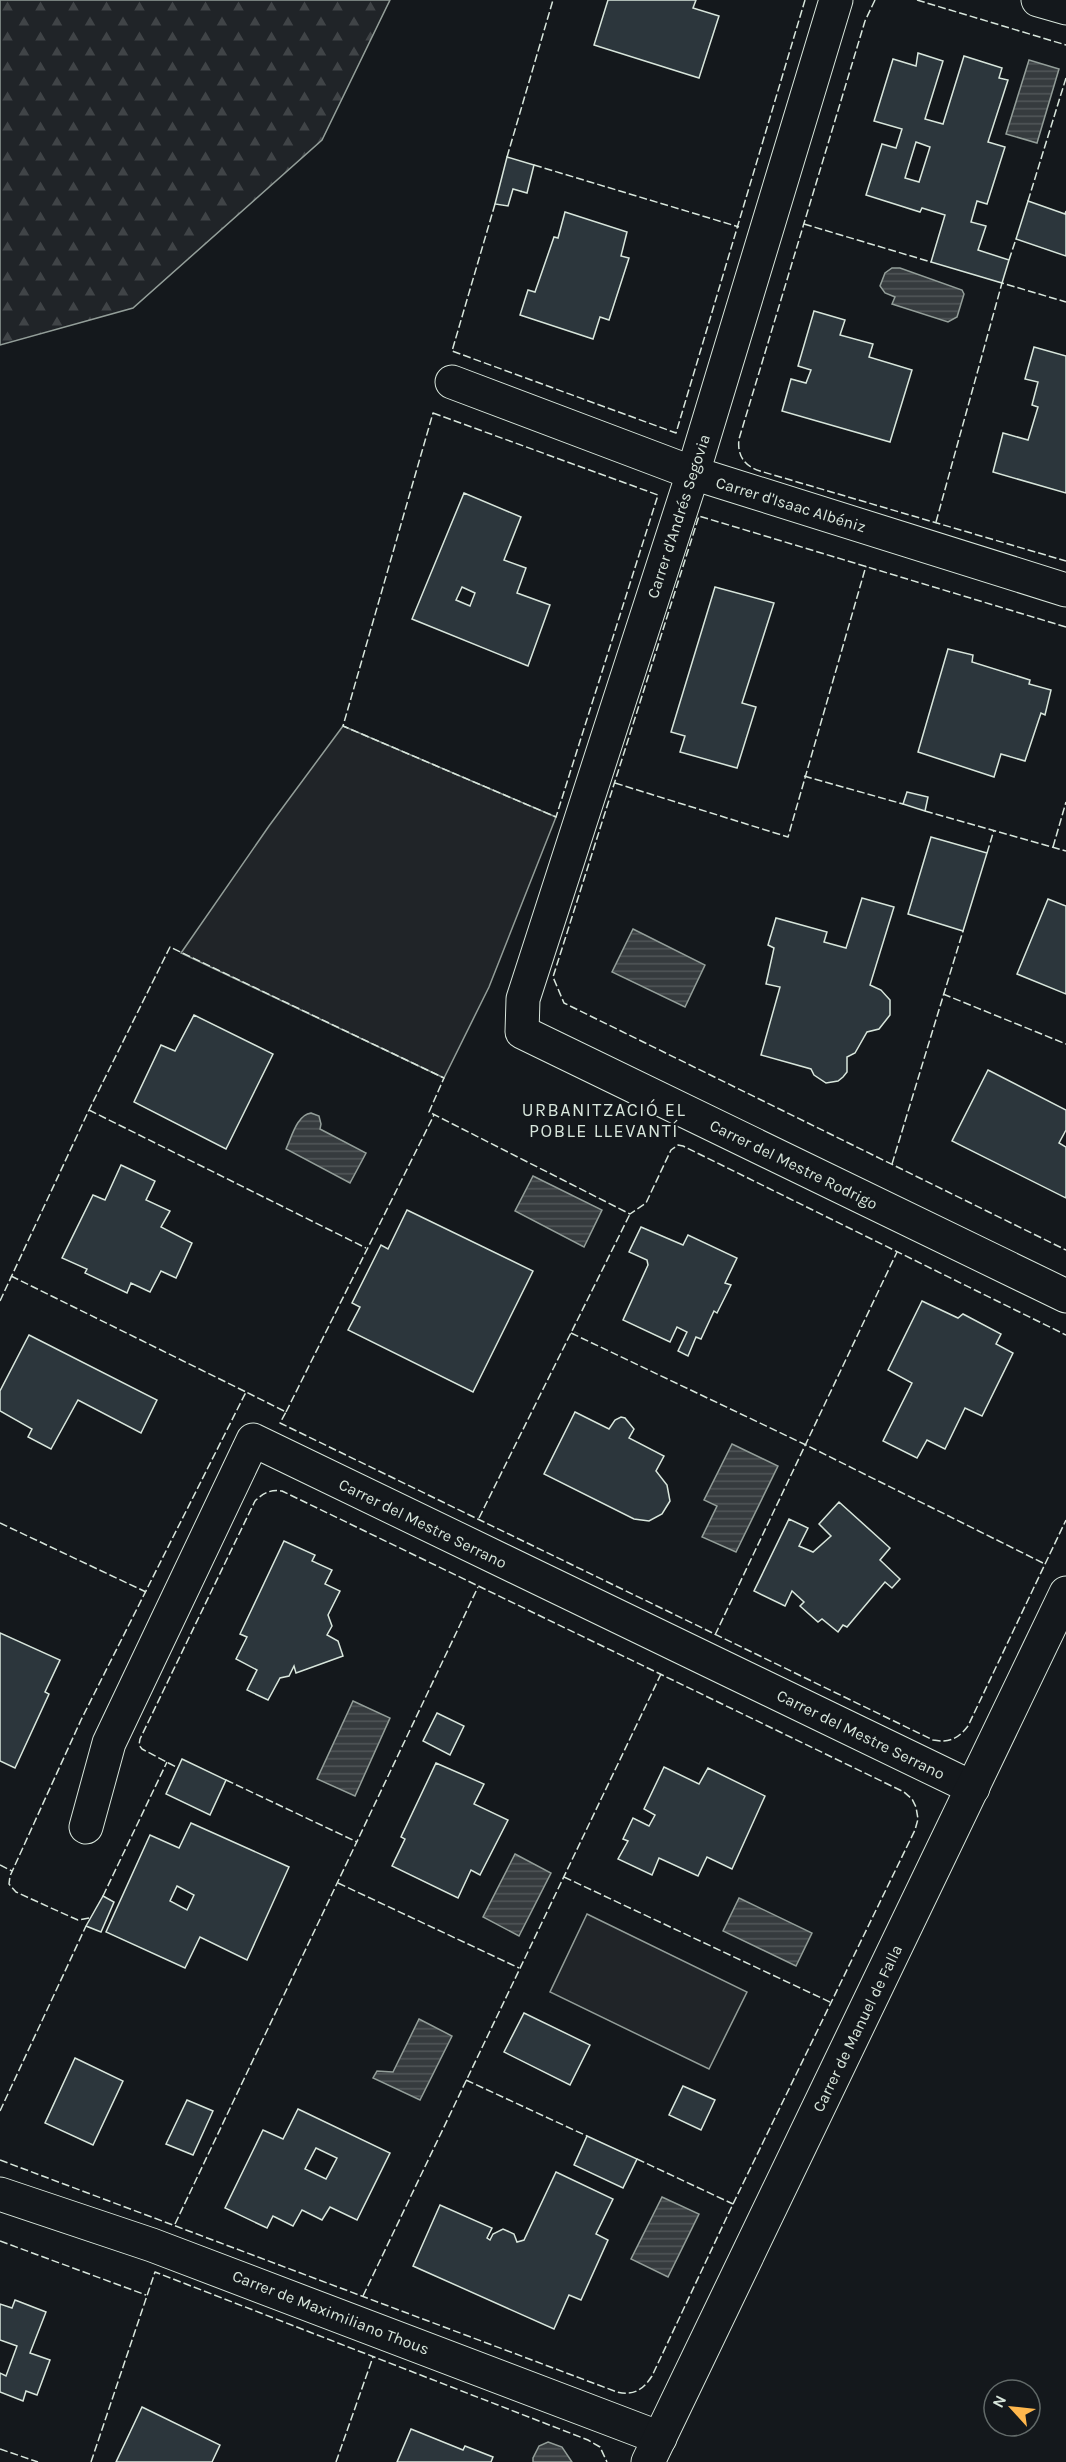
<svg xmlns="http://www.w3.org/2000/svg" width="1066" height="2462" font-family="Karla,sans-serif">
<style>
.green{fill:#202428;stroke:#939e99;stroke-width:1.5}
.forest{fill:url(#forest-firs);stroke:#939e99;stroke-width:1.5}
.water{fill:url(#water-rules);stroke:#939e99;stroke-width:1.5}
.building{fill:#2c363c;stroke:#d8e6dc;stroke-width:1.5;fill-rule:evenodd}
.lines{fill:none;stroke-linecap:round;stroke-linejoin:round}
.minor-casing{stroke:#d8e6dc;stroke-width:35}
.minor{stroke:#14181c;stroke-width:33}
.fence{stroke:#d8e6dc;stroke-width:1.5;stroke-dasharray:8 3;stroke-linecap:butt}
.labels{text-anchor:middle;stroke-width:4.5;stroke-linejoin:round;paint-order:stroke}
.street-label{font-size:16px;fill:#d8e6dc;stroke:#14181c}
.neighbourhood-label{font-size:18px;letter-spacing:1.5px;fill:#d8e6dc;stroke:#14181c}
</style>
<defs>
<pattern id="forest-firs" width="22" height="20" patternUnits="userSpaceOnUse" patternTransform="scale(1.5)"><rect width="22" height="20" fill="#202428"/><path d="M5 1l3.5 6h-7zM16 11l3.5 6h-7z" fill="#404447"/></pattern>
<pattern id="water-rules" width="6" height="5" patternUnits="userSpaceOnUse" patternTransform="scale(1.5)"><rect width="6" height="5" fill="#363b3e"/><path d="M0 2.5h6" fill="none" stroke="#525759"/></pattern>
</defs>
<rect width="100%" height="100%" fill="#14181c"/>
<g class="green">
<path d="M343,726L556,817L489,987L444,1078L181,953L269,826Z"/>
<path d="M587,1914L747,1992L709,2069L550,1992Z"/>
</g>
<path class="forest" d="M0,0H390L322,140L133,308L0,345Z"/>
<g class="water">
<path d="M1029,60L1059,69L1037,143L1006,134Z"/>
<path d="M892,268H900L962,290L964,294L957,317L948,322L892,304L895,297L885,293L880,286L885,273Z"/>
<path d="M633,929L705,965L685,1007L612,972Z"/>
<path d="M311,1113L319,1116L321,1124L320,1129L366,1153L350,1183L286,1149C292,1136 297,1115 311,1113Z"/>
<path d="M533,1176L602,1210L584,1247L515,1211Z"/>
<path d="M732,1444L778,1466L736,1552L702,1537L717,1506L704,1500Z"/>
<path d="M353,1701L390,1718L355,1796L317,1779Z"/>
<path d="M515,1854L551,1873L519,1936L483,1917Z"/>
<path d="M739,1898L812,1933L796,1966L723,1931Z"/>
<path d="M419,2019L452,2036L420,2100L373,2078L377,2071L393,2072Z"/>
<path d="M662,2197L699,2214L668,2277L631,2259Z"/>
<path d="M548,2442L562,2447L572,2462H533V2458L539,2446Z"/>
</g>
<g class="building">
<path d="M608,0H696L693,8L719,16L699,78L594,45Z"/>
<path d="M918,53L943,61L925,119L943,124L964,56L1002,68L999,78L1008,80L988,142L1005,147L987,204L977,201L971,222L986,226L978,250L1009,260L1002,283L931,262L945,215L922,208L920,212L866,195L882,144L896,148L902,129L874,121L893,59L916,66ZM916,142L930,147L919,182L905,178Z"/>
<path d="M507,157L534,165L527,193L513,189L508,206L495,204Z"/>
<path d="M1028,201L1065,214L1066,211V256L1016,239Z"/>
<path d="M565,212L627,232L621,256L629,258L609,320L600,317L593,339L520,315L528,290L535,292L554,237L558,238Z"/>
<path d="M814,311L845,320L840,335L873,344L869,357L912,370L890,442L782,411L791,379L806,383L811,370L798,366Z"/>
<path d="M1034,347L1066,356V493L993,472L1003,433L1028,440L1038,407L1032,405L1038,382L1025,379Z"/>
<path d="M464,493L521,517L504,560L526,568L517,593L550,605L528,666L412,619ZM462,587L475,593L470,606L456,600Z"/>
<path d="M715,587L774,603L742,703L756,707L737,768L680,752L685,736L671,732Z"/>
<path d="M948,649L973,655L972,662L1030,680L1029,684L1051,690L1045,715L1041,713L1025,761L1001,754L994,777L918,752Z"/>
<path d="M907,792L928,797L925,811L903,804Z"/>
<path d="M931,837L987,853L963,931L908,914Z"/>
<path d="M862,898L894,907L870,985L881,990L890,1000V1015L879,1029L867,1032L855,1053L847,1057V1072L843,1077L838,1081L826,1083L814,1075L811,1069L761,1055L780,987L766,984L774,948L768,945L776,918L827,932L824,942L846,948Z"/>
<path d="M1048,899L1066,906V994L1017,974Z"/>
<path d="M194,1015L273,1054L226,1149L134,1102L161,1045L175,1051Z"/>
<path d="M988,1070L1066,1110V1130L1059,1143L1066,1147V1198L952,1141Z"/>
<path d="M121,1165L155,1181L146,1200L170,1211L161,1227L192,1243L176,1278L161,1271L150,1292L131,1283L127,1293L85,1273L87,1269L62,1258L93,1195L105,1200Z"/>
<path d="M407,1210L533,1271L473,1392L348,1330L360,1307L352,1303L381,1245L388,1249Z"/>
<path d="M641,1227L683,1245L688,1235L737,1258L725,1283L731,1285L717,1313L714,1311L701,1339L696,1337L688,1356L678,1351L687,1332L677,1327L670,1342L623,1320L648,1265L647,1260L629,1252Z"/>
<path d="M922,1301L958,1318L963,1314L1001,1334L996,1344L1013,1353L982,1416L965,1408L945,1449L927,1440L917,1458L883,1441L912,1383L888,1370Z"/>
<path d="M29,1335L157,1400L141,1433L78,1400L51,1449L28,1437L32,1429L0,1411V1391Z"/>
<path d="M575,1412L609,1429L615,1420L621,1417L625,1418L634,1429L629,1438L664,1456L656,1471L667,1485L670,1501L662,1514L649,1521L634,1519L544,1474Z"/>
<path d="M839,1502L890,1548L880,1560L900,1579L892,1588L885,1582L847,1627L843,1625L838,1632L822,1619L818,1622L800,1606L804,1602L792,1591L785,1606L754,1591L789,1519L808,1528L799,1546L813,1552L831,1536L819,1524Z"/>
<path d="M284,1541L315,1555L312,1561L332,1570L325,1584L340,1591L328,1615L332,1626L327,1635L338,1641L343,1656L296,1673L294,1666L289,1676L280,1678L268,1700L247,1690L257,1670L236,1659L247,1637L240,1634Z"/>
<path d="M0,1633L60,1660L45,1692L49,1694L15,1768L0,1761Z"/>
<path d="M437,1713L464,1726L450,1755L423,1741Z"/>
<path d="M182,1759L226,1780L210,1815L166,1794Z"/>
<path d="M436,1763L484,1784L474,1804L508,1820L480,1875L471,1870L458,1898L392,1866L405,1839L401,1837Z"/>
<path d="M664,1767L699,1784L708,1768L765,1796L732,1869L707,1857L698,1876L659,1858L652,1875L618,1859L628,1841L623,1839L633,1818L649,1826L655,1815L644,1809Z"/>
<path d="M191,1823L289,1867L247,1960L200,1937L185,1968L106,1932L150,1835L179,1848ZM177,1886L194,1895L187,1910L170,1901Z"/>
<path d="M103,1896L114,1902L101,1932L86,1926Z"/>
<path d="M524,2013L590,2045L570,2085L504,2052Z"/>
<path d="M75,2058L123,2081L93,2145L45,2123Z"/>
<path d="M683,2086L715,2100L701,2130L669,2115Z"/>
<path d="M187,2100L213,2111L193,2155L166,2144Z"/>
<path d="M298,2109L390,2153L357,2220L330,2207L322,2220L302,2210L293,2226L273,2216L267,2228L225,2208L263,2130L283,2139ZM316,2148L337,2158L326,2179L305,2169Z"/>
<path d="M587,2136L637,2159L623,2188L574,2165Z"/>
<path d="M556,2172L613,2199L596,2234L608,2240L581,2300L569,2295L554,2329L413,2266L440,2205L492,2228L487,2238L490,2240L493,2234L503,2229L514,2234L517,2242L524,2240Z"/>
<path d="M15,2300L46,2312L30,2353L50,2360L37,2395L26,2391L23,2401L0,2392V2373L6,2376L17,2346L0,2340V2304L12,2308Z"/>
<path d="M142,2407L220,2445L212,2462H116Z"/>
<path d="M411,2429L463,2450L465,2446L493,2457L491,2462H397Z"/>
</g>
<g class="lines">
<g class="minor-casing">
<g id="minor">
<path d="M836,0L693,473L523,999L522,1032L1066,1296"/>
<path d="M1038,0L1066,8"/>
<path d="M452,382L693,473L1066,590"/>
<path d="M86,1827L109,1743L253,1440L973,1788"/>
<path d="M0,2194L152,2245L660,2438"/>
<path d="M648,2462L1066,1593"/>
</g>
</g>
<use href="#minor" class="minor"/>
<g class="fence">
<path d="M875,0L865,21L739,439C737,455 744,466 760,471L1066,561"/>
<path d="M917,0L1066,45"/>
<path d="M507,157L553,0"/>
<path d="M534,165L739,227"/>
<path d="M1028,201L1066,78"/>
<path d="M495,204L452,351L676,433L805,0"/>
<path d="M804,224L931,262"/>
<path d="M1009,260L1016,239"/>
<path d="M433,413L658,495L556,817L343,726Z"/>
<path d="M936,522L1002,283L1066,302"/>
<path d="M1066,627L699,516L553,977L564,1003L1066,1250"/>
<path d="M804,776L903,804"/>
<path d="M615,783L788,837L866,566"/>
<path d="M925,811L1066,851"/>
<path d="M1053,847L1066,802"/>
<path d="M987,853L994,830"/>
<path d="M943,994L1066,1044"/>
<path d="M89,1110L366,1248"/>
<path d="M892,1164L963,931"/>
<path d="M11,1276L246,1392"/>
<path d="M0,1301L89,1110L170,947L444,1078L429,1112L630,1214L646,1203L671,1150L678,1145L683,1146L1066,1335"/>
<path d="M571,1333L806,1445L1045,1564"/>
<path d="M286,1412L434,1115"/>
<path d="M479,1518L630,1214"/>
<path d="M0,1523L146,1592"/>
<path d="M715,1635L897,1252"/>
<path d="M226,1780L357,1842"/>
<path d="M0,1865L12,1871"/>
<path d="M564,1877L832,2003"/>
<path d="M338,1883L519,1968"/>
<path d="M103,1896L167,1762"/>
<path d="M89,1918L78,1920L71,1917L16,1892L9,1884L10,1876L81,1720L246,1392L286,1412L280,1423L933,1740C949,1743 958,1739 968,1726L1066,1520"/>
<path d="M466,2080L587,2136"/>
<path d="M0,2111L86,1926"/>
<path d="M637,2159L733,2204"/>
<path d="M0,2160L617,2392C633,2396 643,2390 652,2376L733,2204L915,1830L918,1819L916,1807L912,1799L904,1792L282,1491C271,1489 263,1493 255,1501L140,1739L139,1745L142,1749L178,1768"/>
<path d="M175,2224L478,1587"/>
<path d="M0,2241L146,2295"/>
<path d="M363,2296L661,1674"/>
<path d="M0,2449L38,2462"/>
<path d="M91,2462L155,2272L588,2440L600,2447L607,2462"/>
<path d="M336,2462L373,2357"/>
</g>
</g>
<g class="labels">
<g class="street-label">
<text transform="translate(791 504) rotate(17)" y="6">Carrer d'Isaac Albéniz</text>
<text transform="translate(678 516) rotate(-72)" y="6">Carrer d'Andrés Segovia</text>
<text transform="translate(794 1164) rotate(26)" y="6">Carrer del Mestre Rodrigo</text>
<text transform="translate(423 1523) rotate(26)" y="6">Carrer del Mestre Serrano</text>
<text transform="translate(861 1734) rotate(26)" y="6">Carrer del Mestre Serrano</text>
<text transform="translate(857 2028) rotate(-64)" y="6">Carrer de Manuel de Falla</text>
<text transform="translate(331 2312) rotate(21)" y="6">Carrer de Maximiliano Thous</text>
</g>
<g class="neighbourhood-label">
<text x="604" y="1116">URBANITZACIÓ EL<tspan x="604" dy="21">POBLE LLEVANTÍ</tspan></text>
</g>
</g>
<g transform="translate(1012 2408) rotate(297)"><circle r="28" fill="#14181c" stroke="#626a69" stroke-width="1.5"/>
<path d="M0-4.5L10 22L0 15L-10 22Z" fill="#ffb74d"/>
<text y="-9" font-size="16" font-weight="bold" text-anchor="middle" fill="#d8e6dc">N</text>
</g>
</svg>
